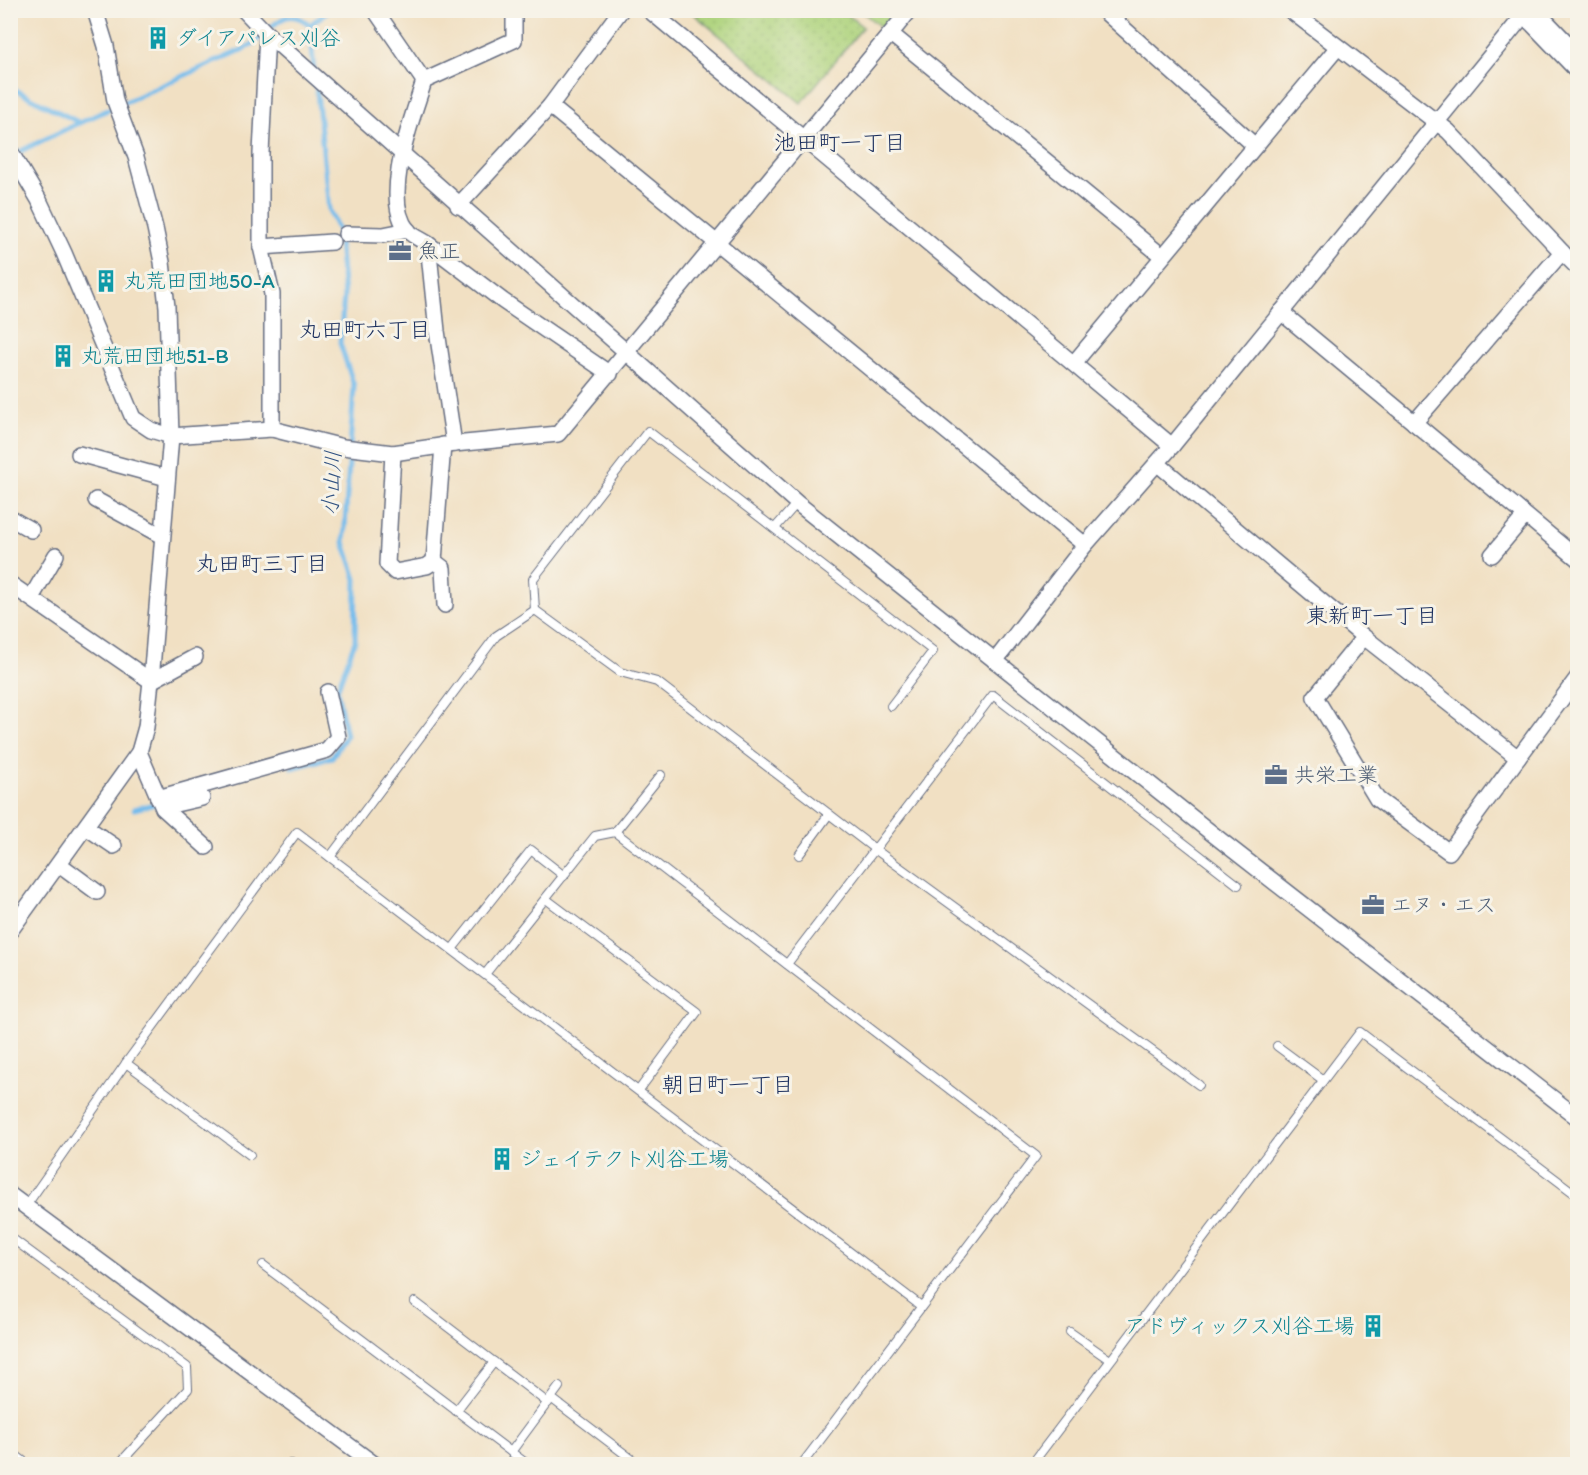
<svg xmlns="http://www.w3.org/2000/svg" width="1588" height="1475" font-family="Itim,'Klee One',sans-serif">
<style>
.grass{fill:url(#grass-dots);stroke:#64816d;stroke-width:1.5}
.lines{fill:none;stroke-linecap:round;stroke-linejoin:round}
.stream{stroke:#74bcec;stroke-width:5}
.lane-casing{stroke:#666d81;stroke-width:10}
.street-casing{stroke:#666d81;stroke-width:18}
.highway-casing{stroke:#666d81;stroke-width:30}
.lane{stroke:#fff;stroke-width:8}
.street{stroke:#fff;stroke-width:15}
.highway{stroke:#fff;stroke-width:27}
.labels{text-anchor:middle;stroke-width:6;stroke-linejoin:round;paint-order:stroke}
.culture-label{font-size:21px;fill:#0d838f;stroke:#f7f3e8;text-anchor:start}
.service-label{font-size:21px;fill:#4e5e75;stroke:#f7f3e8;text-anchor:start}
.neighbourhood-label{font-size:22px;fill:#1b2f5e;stroke:#f7f3e8}
.water-label{font-size:22px;font-style:italic;fill:#315282;stroke:#f7f3e8}
</style>
<defs>
<pattern id="grass-dots" width="8" height="8" patternUnits="userSpaceOnUse" patternTransform="scale(1.5)"><rect width="8" height="8" fill="#add37c"/><path d="M2 2h.1M6 6h.1" fill="none" stroke="#94b56e" stroke-width="1.8" stroke-linecap="round"/></pattern>
</defs>
<rect width="100%" height="100%" fill="#f7f3e8"/>
<filter id="ink" filterUnits="userSpaceOnUse"><feTurbulence type="fractalNoise" baseFrequency=".0167" numOctaves="2"/><feDisplacementMap in="SourceGraphic" scale="12" xChannelSelector="R" yChannelSelector="G"/><feConvolveMatrix kernelMatrix="1 2 1 2 8 2 1 2 1" color-interpolation-filters="sRGB"/></filter>
<filter id="wash" filterUnits="userSpaceOnUse"><feTurbulence type="fractalNoise" baseFrequency=".008" numOctaves="4" result="noise"/><feDisplacementMap in="SourceGraphic" scale="24" xChannelSelector="R" yChannelSelector="G"/><feGaussianBlur stdDeviation="1.35" result="paint"/><feColorMatrix in="noise" values="0 0 0 0 0 0 0 0 0 0 0 0 0 0 0 0 0 1.4 0 .05"/><feComposite in="paint" operator="in"/></filter>
<g filter="url(#wash)">
<rect width="100%" height="100%" fill="#f1e0c3"/>
<g class="grass">
<path d="M690,11H843L863,27L801,103Z"/>
<path d="M861,11H897L882,28Z"/>
</g>
<g class="lines">
<g class="stream">
<path d="M314,70L310,25L329,10"/>
<path d="M10,87L78,122"/>
<path d="M21,151C95,114 171,82 246,48C269,37 281,0 310,25"/>
<path d="M292,768L332,757L346,736L337,690L355,641L356,579L344,542L354,386L340,343L344,295L338,230L329,210L316,82"/>
<path d="M134,809L159,803"/>
</g>
</g>
</g>
<g filter="url(#ink)">
<g class="lines">
<g class="lane-casing">
<g id="lane">
<path d="M775,528L797,503"/>
<path d="M535,610L533,579L648,431L933,651L891,706"/>
<path d="M615,832L661,775"/>
<path d="M799,855L829,814"/>
<path d="M330,857L496,636L535,610L620,672L657,682L876,850L1199,1085"/>
<path d="M546,899L697,1012L639,1090"/>
<path d="M453,948L531,850L564,876"/>
<path d="M787,964L993,695L1238,885"/>
<path d="M486,973L595,836L615,832L1036,1156L802,1464"/>
<path d="M1277,1046L1323,1080"/>
<path d="M126,1063L250,1155"/>
<path d="M26,1206L126,1063L297,832L921,1306"/>
<path d="M10,1237L187,1367L188,1389L119,1464"/>
<path d="M263,1265L527,1464"/>
<path d="M415,1302L548,1403"/>
<path d="M1070,1332L1110,1360"/>
<path d="M551,1398L638,1464"/>
<path d="M456,1411L494,1362"/>
<path d="M10,1451L27,1464"/>
<path d="M511,1452L559,1387"/>
<path d="M288,1464H291"/>
<path d="M685,1464L686,1463"/>
<path d="M1032,1464L1360,1032L1578,1196"/>
</g>
</g>
<g class="street-casing">
<g id="street">
<path d="M95,10L106,46L115,101L136,157L155,228L162,262L167,307L171,436L151,681L146,727L139,752L163,808L206,847"/>
<path d="M244,10L267,34L797,503L1219,839L1578,1118"/>
<path d="M375,10L424,81"/>
<path d="M649,10L1172,446L1528,10"/>
<path d="M1103,10L1254,145"/>
<path d="M1290,10L1448,131L1562,252L1414,423"/>
<path d="M267,34L261,153V247L272,294V429"/>
<path d="M891,34L1162,256"/>
<path d="M550,106L1085,545"/>
<path d="M10,151L39,200L64,253L133,418L151,430L171,436L272,429L343,447L393,453L454,444L437,331L428,244C422,240 413,236 408,231C380,198 413,117 424,81L514,40V10"/>
<path d="M458,206L550,106L621,10"/>
<path d="M346,234L383,235L408,230"/>
<path d="M428,244L503,301L610,374"/>
<path d="M261,247L332,242"/>
<path d="M1562,252L1578,268"/>
<path d="M1281,312L1578,559"/>
<path d="M1074,363L1338,47"/>
<path d="M454,444L558,434L910,10"/>
<path d="M393,453L387,564L395,572L427,566L434,561L443,445"/>
<path d="M79,454L167,478"/>
<path d="M1158,464L1364,637L1518,758L1578,677"/>
<path d="M96,500L162,536"/>
<path d="M10,518L31,530"/>
<path d="M1492,555L1525,516"/>
<path d="M434,561L443,568L445,605"/>
<path d="M10,584L151,681"/>
<path d="M31,598L56,555"/>
<path d="M1364,637L1315,697L1377,799L1449,852L1518,758"/>
<path d="M995,661L1085,545L1172,446"/>
<path d="M151,681L195,657"/>
<path d="M158,798L327,750L338,737L328,692"/>
<path d="M167,806L202,798"/>
<path d="M86,827L114,846"/>
<path d="M59,864L97,892"/>
<path d="M10,931L139,752"/>
<path d="M10,1195L374,1464"/>
</g>
</g>
<g class="highway-casing">
<path id="highway" d="M1527,10L1578,63"/>
</g>
<use href="#lane" class="lane"/>
<use href="#street" class="street"/>
<use href="#highway" class="highway"/>
</g>
</g>
<defs>
<g id="building-bare" transform="scale(1.8)"><path d="M-4-6H4V6H1V3H-1V6H-4ZM-2.5-4.3h1.7v1.8h-1.7ZM.8-4.3h1.7v1.8H.8ZM-2.5-1h1.7V.8h-1.7ZM.8-1h1.7V.8H.8Z" fill="#0f9aa8" stroke="#f7f3e8" stroke-width="2.5" paint-order="stroke"/></g>
<g id="office-bare" transform="scale(1.8)"><path d="M-6-3h4V-5.5h4V-3h4V5H-6ZM-1-4.5V-3h2v-1.5ZM-6 0V1H6V0Z" fill="#5c6f8a" stroke="#f7f3e8" stroke-width="2.5" paint-order="stroke"/></g>
</defs>
<g fill-rule="evenodd">
<use href="#building-bare" x="158" y="38"/>
<use href="#office-bare" x="400" y="251"/>
<use href="#building-bare" x="106" y="281"/>
<use href="#building-bare" x="63" y="356"/>
<use href="#office-bare" x="1276" y="775"/>
<use href="#office-bare" x="1373" y="905"/>
<use href="#building-bare" x="502" y="1159"/>
<use href="#building-bare" x="1373" y="1326"/>
</g>
<g class="labels">
<g class="culture-label">
<text x="176" y="45">ダイアパレス刈谷</text>
<text x="124" y="288">丸荒田団地50-A</text>
<text x="81" y="363">丸荒田団地51-B</text>
<text x="520" y="1166">ジェイテクト刈谷工場</text>
<text x="1355" y="1333" text-anchor="end">アドヴィックス刈谷工場</text>
</g>
<g class="service-label">
<text x="418" y="258">魚正</text>
<text x="1294" y="782">共栄工業</text>
<text x="1391" y="912">エヌ・エス</text>
</g>
<g class="neighbourhood-label">
<text x="840" y="150">池田町一丁目</text>
<text x="365" y="337">丸田町六丁目</text>
<text x="262" y="571">丸田町三丁目</text>
<text x="1372" y="623">東新町一丁目</text>
<text x="728" y="1092">朝日町一丁目</text>
</g>
<g class="water-label">
<text transform="translate(331 483) rotate(-87)" y="8">小山川</text>
</g>
</g>
<rect width="1588" height="1475" fill="none" stroke="#f7f3e8" stroke-width="36"/>
</svg>
